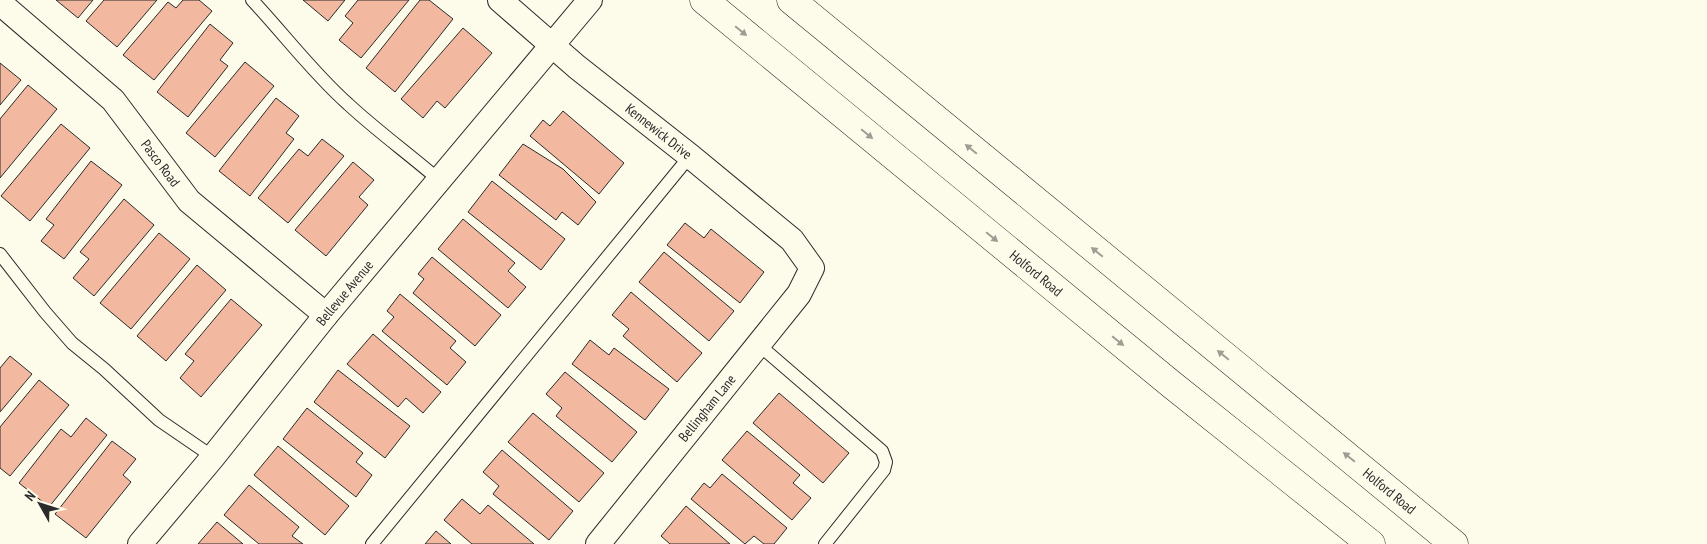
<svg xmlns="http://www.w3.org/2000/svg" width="1707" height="544" font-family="'PT Sans Narrow',sans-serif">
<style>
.building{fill:#f2b8a0;stroke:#2b2b2b}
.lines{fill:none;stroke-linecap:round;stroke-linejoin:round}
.lane-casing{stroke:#2b2b2b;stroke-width:14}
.street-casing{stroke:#2b2b2b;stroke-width:26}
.secondary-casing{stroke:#2b2b2b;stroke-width:29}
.lane{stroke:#fdfbea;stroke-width:12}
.street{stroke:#fdfbea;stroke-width:24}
.secondary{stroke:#fdfbea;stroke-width:28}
.oneway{fill:#9e9d94}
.labels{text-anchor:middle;stroke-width:4;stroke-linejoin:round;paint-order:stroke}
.street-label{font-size:14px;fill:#2b2b2b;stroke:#fdfbea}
</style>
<rect width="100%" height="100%" fill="#fdfbea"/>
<g class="building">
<path d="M56,0H93L78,18Z"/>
<path d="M104,0H157L117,47L86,21Z"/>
<path d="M183,0H199L212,11L154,80L123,55L168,2L176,8Z"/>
<path d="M303,0H345L328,21Z"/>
<path d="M358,0H409L361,58L339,40L353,23L345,16Z"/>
<path d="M420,0H429L453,19L395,92L366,68Z"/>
<path d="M210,24L233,43L220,60L228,66L188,117L157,92Z"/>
<path d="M463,28L492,53L445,108L437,101L423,118L401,99Z"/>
<path d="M245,62L274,86L215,157L186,133Z"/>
<path d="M0,63L21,80L0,105Z"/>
<path d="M28,85L57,109L0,178V119Z"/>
<path d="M276,98L299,116L286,133L294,139L250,196L219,171Z"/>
<path d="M563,111L624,163L599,194L530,136L543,120L550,126Z"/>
<path d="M61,124L90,148L30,221L1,196Z"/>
<path d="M322,139L344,156L288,223L258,198L299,149L308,156Z"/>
<path d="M523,144L563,169L596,202L578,225L562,212L556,220L499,175Z"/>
<path d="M91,161L122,185L64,259L41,241L54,225L46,219Z"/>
<path d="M353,162L374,180L359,197L368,205L326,256L295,230Z"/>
<path d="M492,181L565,239L541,270L468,212Z"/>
<path d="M124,199L154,225L94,296L73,278L89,259L80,252Z"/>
<path d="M463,219L515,263L508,271L526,287L508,308L438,249Z"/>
<path d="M685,223L704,238L711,229L764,272L740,303L667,245Z"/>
<path d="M159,233L190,259L131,329L100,303Z"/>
<path d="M664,252L734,311L709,341L639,282Z"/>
<path d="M432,257L501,315L475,346L413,293L424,279L418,274Z"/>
<path d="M197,265L226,290L166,361L137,336Z"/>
<path d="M631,292L702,353L677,382L623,336L629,329L612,315Z"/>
<path d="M400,294L456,341L450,348L466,362L447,385L382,331L394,317L387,311Z"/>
<path d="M231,299L262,325L201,397L180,378L194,361L185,354Z"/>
<path d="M373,334L441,392L423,413L406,398L398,407L347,364Z"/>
<path d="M590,340L609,355L614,348L669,389L645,420L572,364Z"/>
<path d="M10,356L32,374L0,412V368Z"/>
<path d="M338,370L410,426L385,458L314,402Z"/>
<path d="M565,372L637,432L612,462L556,416L562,408L546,394Z"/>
<path d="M39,380L69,405L10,476L0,468V427Z"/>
<path d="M779,393L849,453L823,483L753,423Z"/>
<path d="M307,408L363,453L356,462L372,475L356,497L283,439Z"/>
<path d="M533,413L604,473L579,502L508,442Z"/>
<path d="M86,418L107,435L49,507L19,483L61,429L71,437Z"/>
<path d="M747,431L800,475L793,483L811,498L792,520L722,460Z"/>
<path d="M112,441L136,459L123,475L131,482L86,538L55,514Z"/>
<path d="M278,446L349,506L325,535L254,475Z"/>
<path d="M502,450L573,511L549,540L493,494L499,486L483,472Z"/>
<path d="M722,474L787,528L774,544H764L754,536L745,544L691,499L704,483L710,488Z"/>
<path d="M249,485L299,527L292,536L303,544H259L224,515Z"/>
<path d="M462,499L480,514L488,505L534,544H472L444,520Z"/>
<path d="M686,506L730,544H670L661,536Z"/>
<path d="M217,522L243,544H198Z"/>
<path d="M436,531L451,544H425Z"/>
</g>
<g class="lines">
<g class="lane-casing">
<g id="lane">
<path d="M252,0C284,34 313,73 348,104C377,131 409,154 439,180"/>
<path d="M0,254L45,312L72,343L104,369L159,420L213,457"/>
<path d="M758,344L882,451L886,462L884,470L825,544"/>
<path d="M372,544L690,156"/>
</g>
</g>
<g class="street-casing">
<g id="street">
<path id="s1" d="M500,0L577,67L690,156L792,240L812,268L799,294L598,544"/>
<path id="s2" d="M0,3L113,100L189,201L326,315"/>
<path id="s3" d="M140,544L213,457L326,315L590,0"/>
</g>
</g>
<g class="secondary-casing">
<g id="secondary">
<path id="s4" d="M704,0L1171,384L1371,544"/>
<path id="s5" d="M791,0L1454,544"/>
</g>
</g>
<use href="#lane" class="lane"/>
<use href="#street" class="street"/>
<use href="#secondary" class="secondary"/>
</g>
<defs><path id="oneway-solid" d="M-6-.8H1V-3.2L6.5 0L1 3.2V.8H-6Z" transform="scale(1.25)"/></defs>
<g class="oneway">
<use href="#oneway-solid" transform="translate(741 31) rotate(39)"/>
<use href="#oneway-solid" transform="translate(867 134) rotate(39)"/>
<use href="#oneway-solid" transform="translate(971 149) rotate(-141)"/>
<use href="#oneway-solid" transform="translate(992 237) rotate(39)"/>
<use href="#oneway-solid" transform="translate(1097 252) rotate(-141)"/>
<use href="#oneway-solid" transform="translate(1118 341) rotate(39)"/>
<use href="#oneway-solid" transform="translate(1223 355) rotate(-141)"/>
<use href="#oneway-solid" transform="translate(1349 457) rotate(-141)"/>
</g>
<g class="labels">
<g class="street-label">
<text dy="5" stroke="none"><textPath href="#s1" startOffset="206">Kennewick Drive</textPath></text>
<text dy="5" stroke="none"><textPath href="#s2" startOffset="228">Pasco Road</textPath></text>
<text dy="5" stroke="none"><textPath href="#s4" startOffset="430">Holford Road</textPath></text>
<text dy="5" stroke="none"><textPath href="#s3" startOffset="324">Bellevue Avenue</textPath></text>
<text transform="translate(707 408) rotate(-51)" y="5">Bellingham Lane</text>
<text dy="5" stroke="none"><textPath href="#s5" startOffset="774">Holford Road</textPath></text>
</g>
</g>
<g transform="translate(40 504) rotate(309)" stroke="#fdfbea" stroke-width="4" paint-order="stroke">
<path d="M0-4L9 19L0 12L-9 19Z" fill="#2b2b2b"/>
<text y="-8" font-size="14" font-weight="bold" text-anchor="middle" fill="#2b2b2b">N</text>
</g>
</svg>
